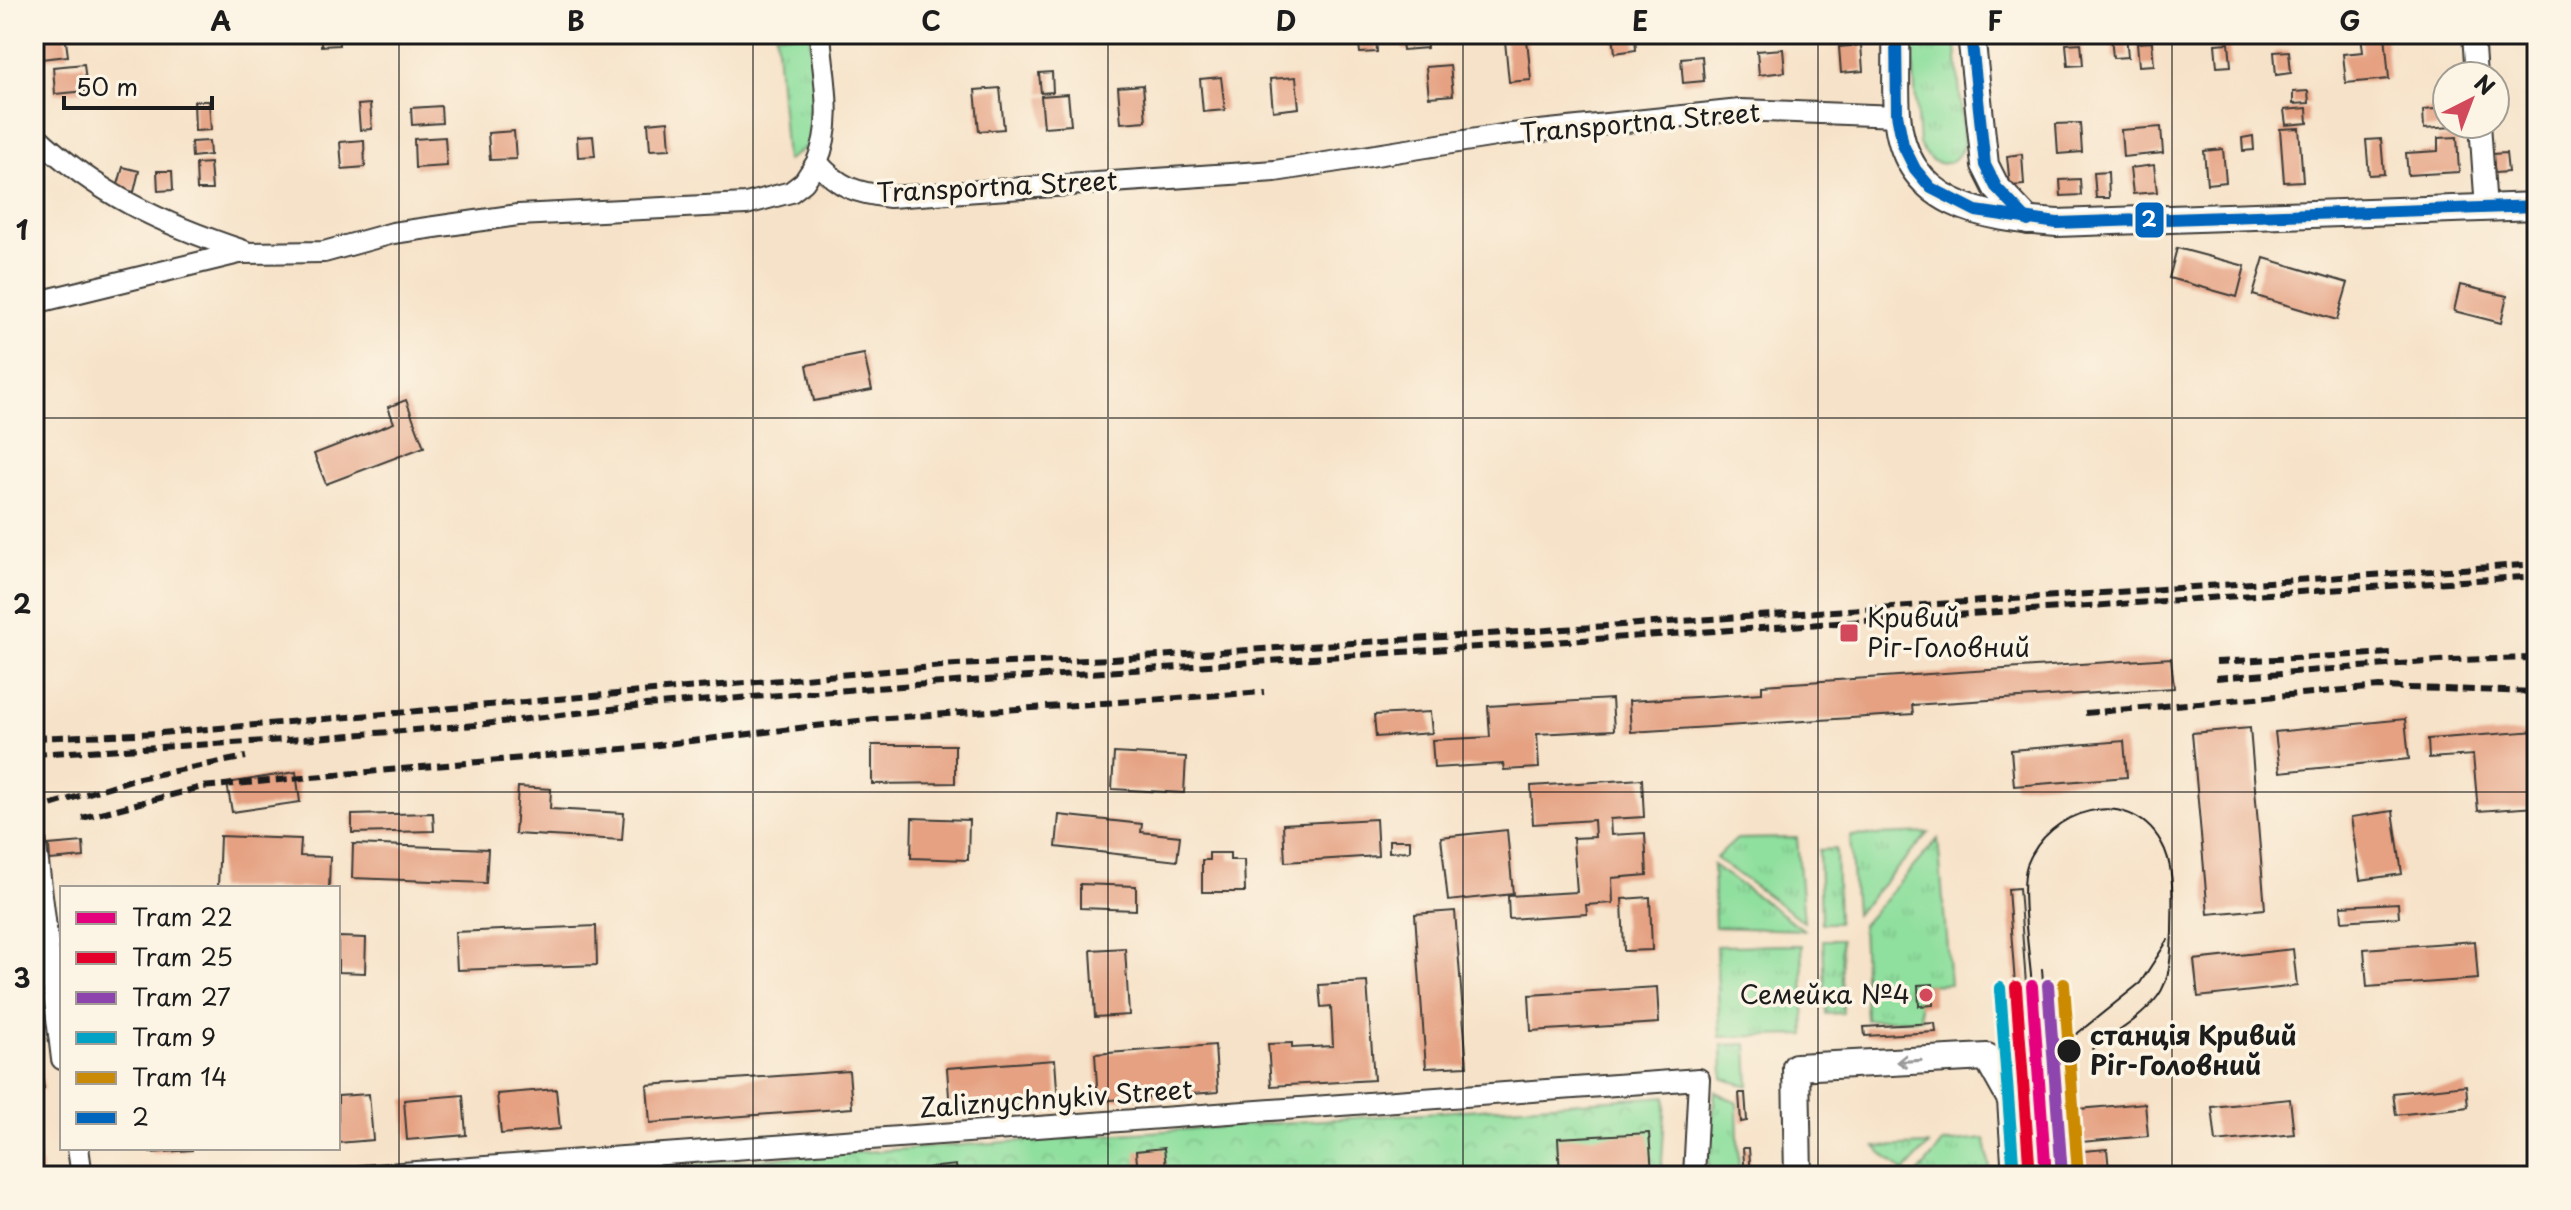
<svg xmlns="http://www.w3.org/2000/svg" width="2571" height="1210" font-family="'Playpen Sans',sans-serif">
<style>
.grass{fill:url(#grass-tufts);stroke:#567e5d;stroke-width:2}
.park{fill:url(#park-crowns);stroke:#567e5d;stroke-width:2}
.building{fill:#e5a182}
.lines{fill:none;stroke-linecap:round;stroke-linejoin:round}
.minor-casing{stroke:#3d3a36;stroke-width:24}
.tertiary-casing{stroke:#3d3a36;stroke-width:30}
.minor{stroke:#fff;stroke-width:20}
.tertiary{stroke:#fff;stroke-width:26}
.tram{stroke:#1c1c1c;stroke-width:2}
.rail{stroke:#1c1c1c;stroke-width:6;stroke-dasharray:12 6;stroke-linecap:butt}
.bus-1-casing{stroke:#fcf5e5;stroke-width:18}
.bus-1{stroke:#0065bd;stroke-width:12}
.tram-1-casing{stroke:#fcf5e5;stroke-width:18}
.tram-2-casing{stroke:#fcf5e5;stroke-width:18}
.tram-3-casing{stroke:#fcf5e5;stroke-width:18}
.tram-4-casing{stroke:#fcf5e5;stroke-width:18}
.tram-5-casing{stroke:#fcf5e5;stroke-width:18}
.tram-1{stroke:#e5007d;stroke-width:12}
.tram-2{stroke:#e4002b;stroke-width:12}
.tram-3{stroke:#8e44ad;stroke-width:12}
.tram-4{stroke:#01a2c5;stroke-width:12}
.tram-5{stroke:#cb8a06;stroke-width:12}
.oneway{stroke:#999}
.grid{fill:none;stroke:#1c1c1c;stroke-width:2;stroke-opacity:0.55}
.poi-dot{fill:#d1495b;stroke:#fcf5e5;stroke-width:3}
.stop-dot{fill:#1c1c1c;stroke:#fcf5e5;stroke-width:3}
.labels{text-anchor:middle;stroke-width:7;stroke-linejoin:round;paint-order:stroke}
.street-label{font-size:26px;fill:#1c1c1c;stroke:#fcf5e5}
.poi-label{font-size:26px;fill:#1c1c1c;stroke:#fcf5e5;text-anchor:start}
.stop-label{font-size:26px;font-weight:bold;fill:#1c1c1c;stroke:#fcf5e5;text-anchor:start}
.line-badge{stroke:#fcf5e5;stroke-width:3}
.badge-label{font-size:22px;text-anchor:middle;font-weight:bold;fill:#fff}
.neatline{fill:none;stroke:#1c1c1c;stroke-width:3}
.grid-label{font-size:26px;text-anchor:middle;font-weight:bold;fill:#1c1c1c}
</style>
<defs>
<pattern id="grass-tufts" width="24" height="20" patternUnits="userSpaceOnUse" patternTransform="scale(2)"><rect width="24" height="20" fill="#8fdf9e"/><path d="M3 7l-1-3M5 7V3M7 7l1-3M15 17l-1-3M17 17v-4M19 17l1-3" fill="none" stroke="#7bbf88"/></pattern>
<pattern id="park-crowns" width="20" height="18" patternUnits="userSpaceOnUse" patternTransform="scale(2)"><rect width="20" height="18" fill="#8fdf9e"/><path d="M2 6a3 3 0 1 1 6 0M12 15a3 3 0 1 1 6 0" fill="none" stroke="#7bbf88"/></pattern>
</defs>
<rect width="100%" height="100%" fill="#fcf5e5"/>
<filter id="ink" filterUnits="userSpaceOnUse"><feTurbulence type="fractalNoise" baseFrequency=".0125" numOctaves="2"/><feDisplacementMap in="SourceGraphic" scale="16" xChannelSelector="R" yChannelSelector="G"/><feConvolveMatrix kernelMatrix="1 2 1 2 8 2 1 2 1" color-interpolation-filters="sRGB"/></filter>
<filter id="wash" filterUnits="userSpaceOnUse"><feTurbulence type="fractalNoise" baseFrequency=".006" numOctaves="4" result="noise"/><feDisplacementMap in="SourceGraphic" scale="32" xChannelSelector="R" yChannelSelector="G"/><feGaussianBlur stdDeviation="1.8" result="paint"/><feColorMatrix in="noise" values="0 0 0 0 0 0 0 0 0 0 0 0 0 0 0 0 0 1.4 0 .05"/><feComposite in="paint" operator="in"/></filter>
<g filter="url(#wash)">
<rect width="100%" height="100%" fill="#f6e2c8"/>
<g class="grass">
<path d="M776,34H810L818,139L786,161Z"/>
<path d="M1911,34H1955L1964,144C1953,172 1931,168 1919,144Z"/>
<path d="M1929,833L1855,915L1850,836Z"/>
<path d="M1797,838L1804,922L1716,858L1737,839Z"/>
<path d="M1938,839L1950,984L1918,985L1921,1019L1866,1020L1862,925Z"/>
<path d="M1836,849L1838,923H1821L1819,850Z"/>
<path d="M1713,865L1804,930L1715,927Z"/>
<path d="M1823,940H1841L1843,1013L1826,1014Z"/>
<path d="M1802,945L1805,1035L1720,1037L1716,946Z"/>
<path d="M1747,1044L1749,1086L1723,1079L1722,1045Z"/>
<path d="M1715,1091L1737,1103L1739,1176H1707Z"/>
<path d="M1985,1139L1991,1176H1916L1943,1143Z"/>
<path d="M1929,1145L1904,1172L1875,1147Z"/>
</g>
<path class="park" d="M1666,1096L1661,1176H519Z"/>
<g id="blocks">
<g class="building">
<path d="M65,34L68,56L41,59L38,35Z"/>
<path d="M247,34H264V40L247,41Z"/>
<path d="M321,34H338L339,45L321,46Z"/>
<path d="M1358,34H1376L1377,52L1360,53Z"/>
<path d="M1410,34H1426L1427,48L1403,50L1401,35Z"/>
<path d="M1613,34H1635L1636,50L1615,53Z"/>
<path d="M2126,34L2128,57L2113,58L2111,35Z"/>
<path d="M2361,34H2385L2389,79L2346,83L2343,54L2363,52Z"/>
<path d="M1527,39L1531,80L1509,82L1505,41Z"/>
<path d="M2152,42L2154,65L2139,66L2137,43Z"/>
<path d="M2081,43L2083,65L2068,66L2066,44Z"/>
<path d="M2229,43L2231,66L2217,67L2215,44Z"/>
<path d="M1861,45L1863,71L1841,73L1839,47Z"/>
<path d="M1783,49L1785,72L1759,75L1757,51Z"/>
<path d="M2289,51L2291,73L2276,75L2274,52Z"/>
<path d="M1702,56L1704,81L1683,83L1681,58Z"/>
<path d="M84,64L87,91L55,94L53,67Z"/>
<path d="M1450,65L1453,95L1429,97L1426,67Z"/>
<path d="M1052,72L1053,92L1041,93L1039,73Z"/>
<path d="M1221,77L1225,110L1203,112L1200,79Z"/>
<path d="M1296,77L1299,108L1273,111L1270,79Z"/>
<path d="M1143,85L1146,121L1121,123L1118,87Z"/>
<path d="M1000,88L1004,129L979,131L975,90Z"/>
<path d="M2308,91L2309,103L2293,104V92Z"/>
<rect x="2531" y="93" width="6" height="25"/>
<path d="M1068,94L1071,125L1044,127L1041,96Z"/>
<path d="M194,101H209L211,130L195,131Z"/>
<path d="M370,104L372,129L360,130L358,105Z"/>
<path d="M441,106L442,123L412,125L411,108Z"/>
<path d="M2307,108L2308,123L2286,125L2284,110Z"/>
<path d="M2447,108V124L2468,126L2424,129L2423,110Z"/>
<path d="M668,121L670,149L650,150L648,123Z"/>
<path d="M2080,123L2082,152L2058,154L2056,124Z"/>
<path d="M2161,127L2163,153L2123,157L2121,130Z"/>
<path d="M2299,128L2303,181L2284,182L2280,129Z"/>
<path d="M514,131L516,159L490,160L488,133Z"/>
<path d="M593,136L595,156L578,157L577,137Z"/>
<path d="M2253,136L2254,150L2243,151L2242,138Z"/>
<path d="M445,137L447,166L415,168L414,139Z"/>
<path d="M2457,137L2459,172L2408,175L2406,153L2438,151V138Z"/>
<path d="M2381,139L2384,174L2369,175L2366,140Z"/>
<path d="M364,140L365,167L342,169L340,142Z"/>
<path d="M209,141L210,155L192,157L191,142Z"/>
<path d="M2223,149L2226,182L2207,184L2204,151Z"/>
<path d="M2506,153L2508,172L2495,173L2492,154Z"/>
<path d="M2022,154L2024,185L2010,186L2007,156Z"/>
<path d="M210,163L212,190H197L196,164Z"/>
<path d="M2154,165L2157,192L2133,194L2130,168Z"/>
<path d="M123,167L139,171L134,192L117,188Z"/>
<path d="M157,171H172L173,190L158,191Z"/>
<path d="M2108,172L2109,198H2096L2094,173Z"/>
<path d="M2080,179L2081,195L2061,196L2060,180Z"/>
<path d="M2177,248L2245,266L2237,297L2169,278Z"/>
<path d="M2264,258L2348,283L2337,320L2253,295Z"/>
<path d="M2460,285L2507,296L2501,323L2454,311Z"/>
<path d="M864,354L872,390L814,401L807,365Z"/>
<path d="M406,400L424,447L326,484L314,454L394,423L388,407Z"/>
<path d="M2171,658L2174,688L1912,705L1913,714L1631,732L1629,701L1762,693V685Z"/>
<path d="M1612,699L1614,730L1537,734L1539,768L1504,770L1503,764L1434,768L1432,740L1490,737L1488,706Z"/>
<path d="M1430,712L1432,733L1376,737L1374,715Z"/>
<path d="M2405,719L2409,759L2280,772L2275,732Z"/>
<path d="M2250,728L2265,909L2208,914L2192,733Z"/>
<path d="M2537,731V807L2478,811L2473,755L2429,758L2428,739Z"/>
<path d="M2124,741L2127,777L2014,786L2011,750Z"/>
<path d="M872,745H955V783L872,784Z"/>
<path d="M1114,753L1186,757L1184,793L1112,789Z"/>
<path d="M296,772L300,802L232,812L227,783Z"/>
<path d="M1642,779L1644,817L1610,819L1611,835L1645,833L1647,875L1612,878L1613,903L1586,905L1587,914L1509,919L1508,896L1577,892L1573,838L1595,837L1594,820L1533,824L1531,786Z"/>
<path d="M518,787L551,789L550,809L624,813L622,840L515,834Z"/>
<path d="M2393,811L2402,874L2360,880L2351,817Z"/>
<path d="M433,813L434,831L352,833V815Z"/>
<path d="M1059,815L1142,824L1141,832L1180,836L1177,861L1056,847Z"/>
<path d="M912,818L969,820L968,860L911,858Z"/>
<path d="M1376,819L1378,856L1285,862L1283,824Z"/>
<path d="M1507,830L1513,894L1448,901L1441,837Z"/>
<path d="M220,836L301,839L300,856L330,857L329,888H218Z"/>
<path d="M1389,840H1410V851L1389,852Z"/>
<path d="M83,842L84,857L50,860L49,845Z"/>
<path d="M353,844L488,849L486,883L352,878Z"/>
<path d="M1209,853H1230V860H1244L1245,892H1202V860H1209Z"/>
<path d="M1080,884L1136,886V910L1080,908Z"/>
<path d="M2019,888L2030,1039H2019L2008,889Z"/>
<path d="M1650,897L1652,950L1624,951L1622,899Z"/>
<path d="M2398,903L2399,917L2342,921L2341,906Z"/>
<path d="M1455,911L1467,1066L1426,1068L1415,914Z"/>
<path d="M596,926L597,965L457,970L455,932Z"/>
<path d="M338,937L366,938L365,973L338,972Z"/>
<path d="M2475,941L2478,979L2367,987L2364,949Z"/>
<path d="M1125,948L1129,1015L1095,1017L1091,950Z"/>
<path d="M2293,949L2297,986L2198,997L2194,960Z"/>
<path d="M2537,953V994H2531L2528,954Z"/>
<path d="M1367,982L1374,1080L1271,1086L1268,1044L1292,1043V1048L1333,1046L1331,1006L1321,1007L1319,985Z"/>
<path d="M1933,984V1005L1919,1006L1918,985Z"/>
<path d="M1657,987L1659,1023L1531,1031L1529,995Z"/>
<path d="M1935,1023L1936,1032L1865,1036L1864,1027Z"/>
<path d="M1215,1045L1218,1092L1098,1101L1095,1054Z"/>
<path d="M1055,1060L1058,1103L950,1111L947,1068Z"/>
<path d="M40,1066L44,1089L34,1091V1067Z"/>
<path d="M849,1071L852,1108L650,1123L647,1085Z"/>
<path d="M2466,1085L2468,1107L2396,1115L2393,1093Z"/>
<path d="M556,1089L560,1129L501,1134L497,1094Z"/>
<path d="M1739,1093H1745L1747,1121L1741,1122Z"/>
<path d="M369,1094L373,1140L338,1143V1096Z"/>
<path d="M463,1095L466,1135L407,1140L404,1100Z"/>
<path d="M2290,1099L2294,1134L2216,1142L2212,1107Z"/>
<path d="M2145,1103L2148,1136L2070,1143L2068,1110Z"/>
<path d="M1649,1133L1652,1172L1560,1176L1558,1138Z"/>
<path d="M150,1148H192V1150L150,1153Z"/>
<path d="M1164,1148L1167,1176H1138L1136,1151Z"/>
<path d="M1743,1148H1749L1751,1176H1745Z"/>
<path d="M2107,1149L2109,1170L2121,1169V1176H2075L2073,1159L2083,1151Z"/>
<path d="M34,1152H40L42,1174H34Z"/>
<path d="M956,1165L957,1176H930L929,1168Z"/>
<path d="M2391,1171V1176H2355V1174Z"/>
</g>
</g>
</g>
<g filter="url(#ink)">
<use href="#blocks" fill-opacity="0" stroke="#3d3a36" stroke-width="2"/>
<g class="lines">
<g class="minor-casing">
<g id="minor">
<path d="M2473,34L2476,76"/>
<path d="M2480,124L2486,209"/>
<path d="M34,134C97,194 162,224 244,251"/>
<path d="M817,162C835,121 823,77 820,34"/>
<path d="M34,303L239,253L324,252L393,233L518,215L746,204L791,192L804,182L817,162C839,188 857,193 890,197L1275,171L1502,135L1740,110L1897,116"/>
<path d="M35,838L62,1059"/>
<path d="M78,1148L82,1176"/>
<path d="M361,1176L1699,1079L1694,1176"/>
</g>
</g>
<g class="tertiary-casing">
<g id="tertiary">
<path d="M1896,34C1897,61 1895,88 1897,114C1904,206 1984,218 2057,223L2537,206"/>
<path d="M1971,34L1985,165L1996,187L2028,221"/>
<path d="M1798,1176L1796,1067L1987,1057L2011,1100L2016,1176"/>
</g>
</g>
<use href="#minor" class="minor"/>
<use href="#tertiary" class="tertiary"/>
<g class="tram">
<path d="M2042,969L2050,1073"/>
<path d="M2032,986C2030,958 2019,888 2027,865C2048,809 2128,785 2161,842C2176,867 2172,904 2172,932C2171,953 2171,978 2158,996C2142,1018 2114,1034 2092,1049"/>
<path d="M2052,1107L2050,1073L2068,1041L2140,983L2168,940"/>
</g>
<g class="rail">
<path d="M2216,662L2392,653"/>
<path d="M2216,678L2452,660L2537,658"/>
<path d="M2085,713L2379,687L2537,692"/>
<path d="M34,738L161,733L956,665L1113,659L2537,564"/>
<path d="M34,754L302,739L476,725L645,705L955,682L2537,576"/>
<path d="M34,810L134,779L246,757"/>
<path d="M82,818L202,787L633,748L874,719L1264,692"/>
</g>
<g class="bus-1-casing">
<g id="bus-1">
<path d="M1896,34L1897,114L1903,145L1915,169L1931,188L1976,211L2057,223L2537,206"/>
<path d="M1971,34L1985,165L1996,187L2028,221"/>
</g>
</g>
<use href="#bus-1" class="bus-1"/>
<g class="tram-1-casing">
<path id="tram-1" d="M2032,986L2046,1176"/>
</g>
<g class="tram-2-casing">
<path id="tram-2" d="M2016,987L2030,1176"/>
</g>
<g class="tram-3-casing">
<path id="tram-3" d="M2048,985L2062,1175"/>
</g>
<g class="tram-4-casing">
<path id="tram-4" d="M2000,988L2014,1176"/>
</g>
<g class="tram-5-casing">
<path id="tram-5" d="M2064,984L2078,1174"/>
</g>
<use href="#tram-1" class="tram-1"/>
<use href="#tram-2" class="tram-2"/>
<use href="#tram-3" class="tram-3"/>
<use href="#tram-4" class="tram-4"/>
<use href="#tram-5" class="tram-5"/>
</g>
<defs><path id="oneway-shaft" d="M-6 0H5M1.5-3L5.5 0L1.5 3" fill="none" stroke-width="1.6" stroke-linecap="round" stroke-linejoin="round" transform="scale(2)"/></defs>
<use class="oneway" href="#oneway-shaft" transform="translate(1909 1061) rotate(177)"/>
</g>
<path class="grid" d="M399,34V1176M753,34V1176M1108,34V1176M1463,34V1176M1818,34V1176M2172,34V1176M34,418H2537M34,792H2537"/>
<g class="poi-dot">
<rect x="1839" y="623" width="20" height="20" rx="4"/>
<circle cx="1926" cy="995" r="8"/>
</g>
<circle class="stop-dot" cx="2069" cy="1051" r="13"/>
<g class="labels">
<g class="street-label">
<text transform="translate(1640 123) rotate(-5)" y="9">Transportna Street</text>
<text transform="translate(997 187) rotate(-3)" y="9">Transportna Street</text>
<text transform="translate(1056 1099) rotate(-4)" y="9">Zaliznychnykiv Street</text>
</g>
<g class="poi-label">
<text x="1867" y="627">Кривий<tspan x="1867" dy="30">Ріг-Головний</tspan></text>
<text x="1910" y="1004" text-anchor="end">Семейка №4</text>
</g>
<g class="stop-label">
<text x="2090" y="1045">станція Кривий<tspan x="2090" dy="30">Ріг-Головний</tspan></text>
</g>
</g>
<rect class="line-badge" x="2134" y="201" width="31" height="38" rx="8" fill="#0065bd"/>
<g class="badge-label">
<text x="2149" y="227">2</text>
</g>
<rect width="2571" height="1210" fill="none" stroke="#fcf5e5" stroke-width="88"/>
<rect x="60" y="886" width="280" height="264" fill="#fcf5e5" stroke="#a29e95" stroke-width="2"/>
<rect x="76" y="912" width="40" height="12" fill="#e5007d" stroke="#a29e95" stroke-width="2"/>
<text x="132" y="926" font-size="24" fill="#1c1c1c">Tram 22</text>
<rect x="76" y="952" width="40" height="12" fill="#e4002b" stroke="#a29e95" stroke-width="2"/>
<text x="132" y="966" font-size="24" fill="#1c1c1c">Tram 25</text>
<rect x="76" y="992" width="40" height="12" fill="#8e44ad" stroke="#a29e95" stroke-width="2"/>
<text x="132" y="1006" font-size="24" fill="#1c1c1c">Tram 27</text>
<rect x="76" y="1032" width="40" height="12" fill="#01a2c5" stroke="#a29e95" stroke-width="2"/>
<text x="132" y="1046" font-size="24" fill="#1c1c1c">Tram 9</text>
<rect x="76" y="1072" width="40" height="12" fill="#cb8a06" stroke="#a29e95" stroke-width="2"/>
<text x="132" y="1086" font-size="24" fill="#1c1c1c">Tram 14</text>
<rect x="76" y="1112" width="40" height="12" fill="#0065bd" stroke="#a29e95" stroke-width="2"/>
<text x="132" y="1126" font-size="24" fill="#1c1c1c">2</text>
<g transform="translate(2471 100) rotate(42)"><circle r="38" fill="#fcf5e5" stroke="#a29e95" stroke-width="2"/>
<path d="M0-6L14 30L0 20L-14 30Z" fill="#d1495b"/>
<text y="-12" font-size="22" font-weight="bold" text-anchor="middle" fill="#1c1c1c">N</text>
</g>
<path d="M64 96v12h148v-12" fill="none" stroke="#1c1c1c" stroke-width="4"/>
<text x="76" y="96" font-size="24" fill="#1c1c1c" stroke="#fcf5e5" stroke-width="6" paint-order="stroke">50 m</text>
<rect x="44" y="44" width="2483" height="1122" class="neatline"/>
<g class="grid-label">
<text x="221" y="31">A</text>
<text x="576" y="31">B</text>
<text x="931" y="31">C</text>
<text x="1286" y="31">D</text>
<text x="1640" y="31">E</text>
<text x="1995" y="31">F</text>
<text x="2350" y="31">G</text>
<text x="22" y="240">1</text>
<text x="22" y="614">2</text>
<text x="22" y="988">3</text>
</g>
</svg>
